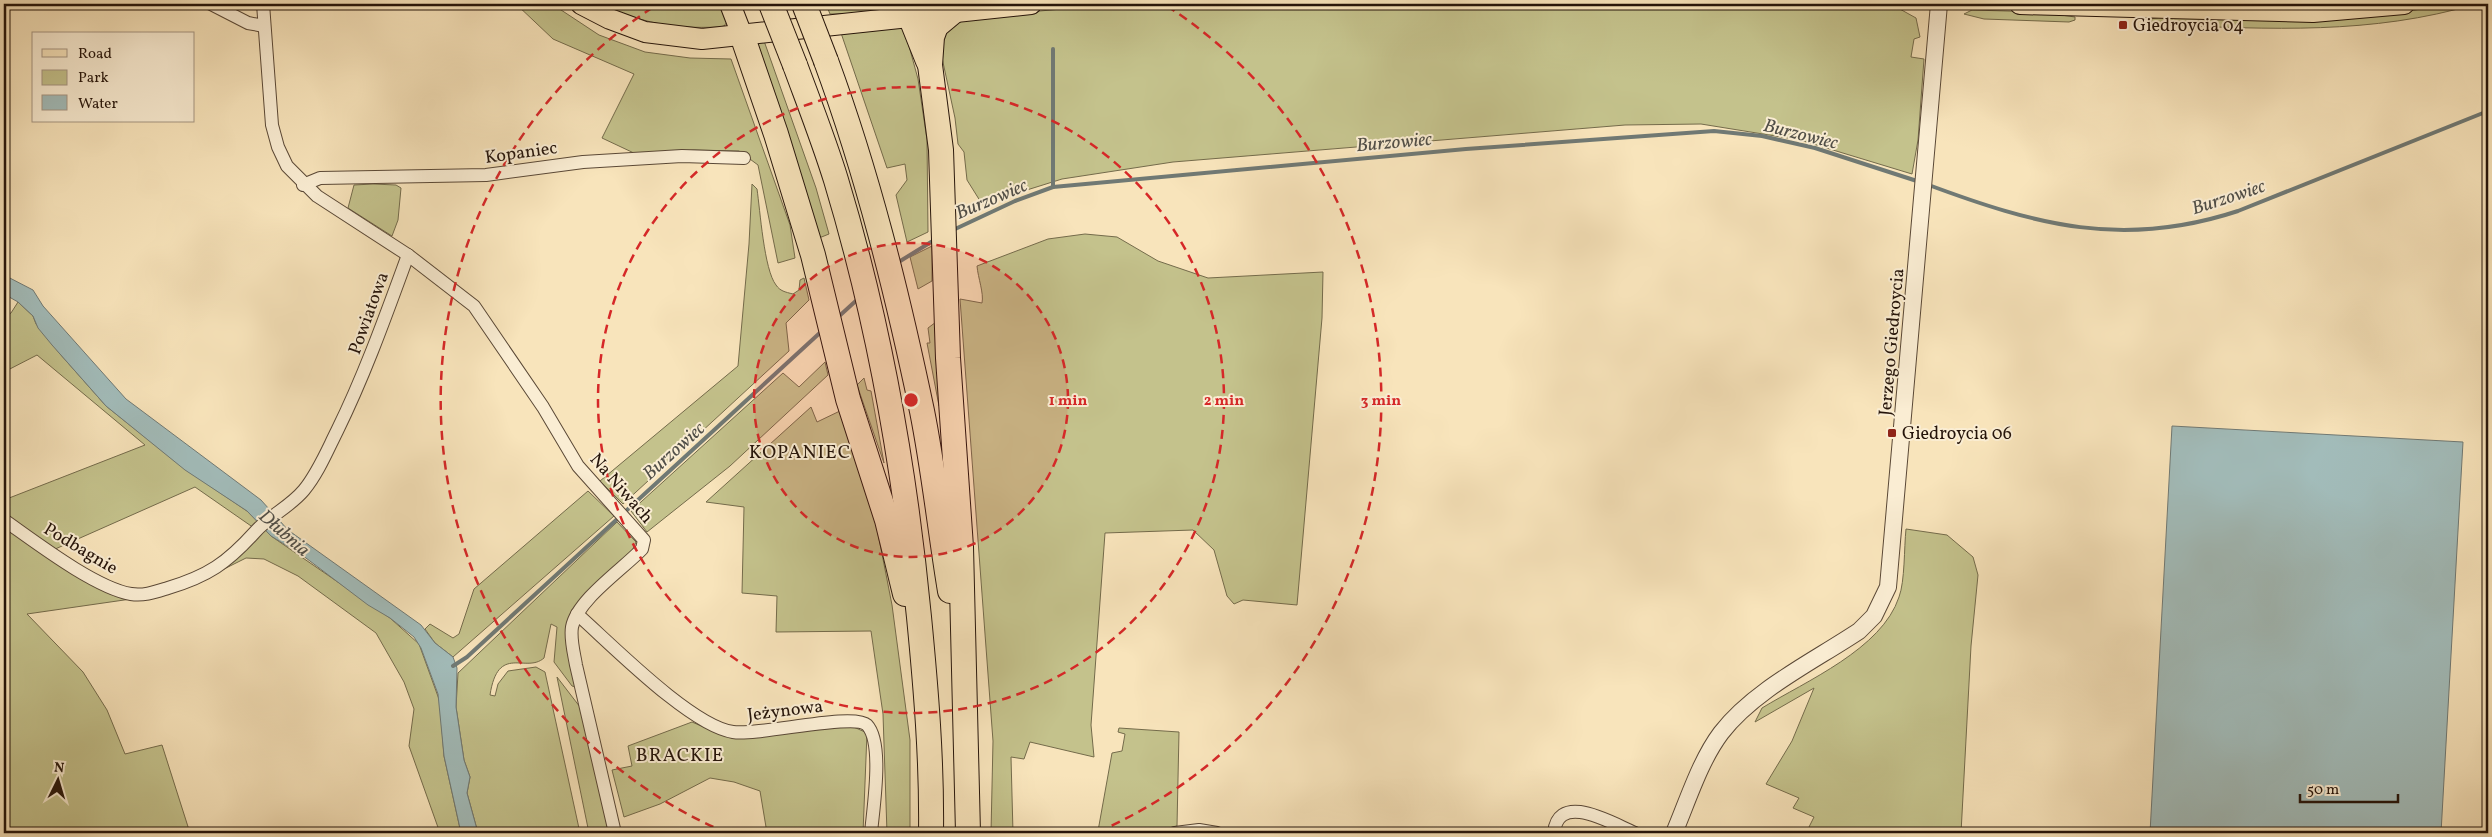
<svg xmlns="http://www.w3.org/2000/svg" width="2492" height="837" font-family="Vollkorn,serif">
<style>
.green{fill:#c4c28c;stroke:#746b4b}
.water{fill:#a2bcba;stroke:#707974}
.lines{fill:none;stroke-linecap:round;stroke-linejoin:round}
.stream{stroke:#707974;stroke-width:4}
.minor-casing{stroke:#5a4836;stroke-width:14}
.tertiary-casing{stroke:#5a4836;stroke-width:18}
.primary-casing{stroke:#25140a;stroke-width:22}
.motorway-casing{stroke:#25140a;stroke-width:26}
.minor{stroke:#faedd3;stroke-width:12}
.tertiary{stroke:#faedd3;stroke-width:16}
.primary{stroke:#f8e4bb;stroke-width:20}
.motorway{stroke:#f8e4bb;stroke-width:24}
.motorway-bridge-casing{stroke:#25140a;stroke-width:26;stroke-linecap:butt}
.motorway-bridge{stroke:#f8e4bb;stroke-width:24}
.ring{fill:none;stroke:#d62828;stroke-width:2.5;stroke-dasharray:9 6}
.poi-dot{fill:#8f2418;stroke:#faedd3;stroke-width:2}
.labels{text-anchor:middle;stroke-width:4;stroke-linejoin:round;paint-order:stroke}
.poi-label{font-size:18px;fill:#25140a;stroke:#faedd3;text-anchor:start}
.street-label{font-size:18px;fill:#25140a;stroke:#faedd3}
.water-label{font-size:19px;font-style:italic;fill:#514f48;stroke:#faedd3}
.neighbourhood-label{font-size:19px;letter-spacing:1px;fill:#25140a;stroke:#faedd3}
.centre{fill:#d62828;stroke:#faedd3;stroke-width:2.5}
.ring-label{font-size:15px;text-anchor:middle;font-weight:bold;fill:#d62828;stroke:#faedd3;stroke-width:4;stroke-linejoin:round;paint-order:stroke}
</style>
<rect width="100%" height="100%" fill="#f8e4bb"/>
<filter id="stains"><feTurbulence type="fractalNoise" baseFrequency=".004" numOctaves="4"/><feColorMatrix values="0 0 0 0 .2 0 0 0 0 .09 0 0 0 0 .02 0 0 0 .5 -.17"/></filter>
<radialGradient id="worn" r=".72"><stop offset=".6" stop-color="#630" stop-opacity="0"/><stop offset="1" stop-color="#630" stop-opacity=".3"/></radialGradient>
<g class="green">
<path d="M516,4H552L599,35L645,52L690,58L731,59L790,225L795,258L778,263L758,165L739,151L694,150L636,154L602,138L634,74L553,39Z"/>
<path d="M598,4H720L727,22L724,26L720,27C668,29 646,23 598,4Z"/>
<path d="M826,4H886L871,13L830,14Z"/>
<path d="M1116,4H1806L1898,8L1916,18L1920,37L1914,39L1911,57L1924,59L1918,140L1912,174L1800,140L1701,124L1625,125L1173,162L1062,179L982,204L967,180L964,152L958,144L955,118L941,53L942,27L953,19Z"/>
<path d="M2445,4H2476C2371,35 2270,29 2163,25L2151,22V19L2161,17C2256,19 2352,26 2445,4Z"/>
<path d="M1972,10L2040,12L2075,17V20L2069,22L1984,19L1964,14Z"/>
<path d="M903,24L918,79L927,140L928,232L907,242L896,195L907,180L905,164L887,168L840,30Z"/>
<path d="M763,38L816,188L829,234L819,238L754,43Z"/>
<path d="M373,184L396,185L401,188L398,220L392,236L348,208L354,185Z"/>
<path d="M752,184L757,189C760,209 764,270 776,285C780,291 785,292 793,294L799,290L800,280L804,278L809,300L786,323L789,351L623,504L600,481L738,366L749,244Z"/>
<path d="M1085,234L1117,237L1158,261L1208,278L1323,272L1322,318L1297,605L1243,600L1234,604L1227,596L1214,550L1193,530L1105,533L1091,725L1094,757L1030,742L1024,759L1011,757L1013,833H991L993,741L960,299L982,303C984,293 978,278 977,266L1048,239Z"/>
<path d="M932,246V281L918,289L910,257Z"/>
<path d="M18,302L33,316L36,324L61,355L106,406L185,469L247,511L259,523L254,528L195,487L53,550L4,514V500L145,445L37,355L4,372V317L11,313Z"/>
<path d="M936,322L941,406H939L927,343H930L928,328Z"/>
<path d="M825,362L828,375L730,466L647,532L631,511L783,373L799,387Z"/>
<path d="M864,378L867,390L871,391L884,463L857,385Z"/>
<path d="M811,407L817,422L842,410L873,508L892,605L910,740V833H887L883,714L871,631L776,632L777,596L742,593L744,507L706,502Z"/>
<path d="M588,491L614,516L453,657L435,643L425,629L430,624L453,638L459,634L474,589Z"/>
<path d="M617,522L636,542L632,551L575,610L576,687L572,686L554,662L557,627L551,624L544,658C526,674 498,643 490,695L495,696L498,684L508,671L536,667L545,672L580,833H478L467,793L470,777L464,760L456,707L458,673Z"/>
<path d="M4,523L138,598L27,614L83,672L107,710L125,754L162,745L190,833H4Z"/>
<path d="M264,528L271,536L390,618L419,644L440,702L444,756L461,833H440L409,746L414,709L404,682L376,633L298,576L264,559L246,558L206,578L246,550Z"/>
<path d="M1906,529L1947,535L1973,557L1978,575L1971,646L1961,833H1806L1814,817L1793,808L1799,798L1766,784L1792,741L1814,688L1755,722L1762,708C1806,681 1882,649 1899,597C1905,581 1904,548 1906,529Z"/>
<path d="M557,677L580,707L609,833H589Z"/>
<path d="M692,722L715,732L845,723L867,733L863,833H767L760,791L734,782L710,778L660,804L624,817L612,770L632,766L628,746Z"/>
<path d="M1119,728L1179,732L1177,826L1149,833H1101L1098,831L1112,753L1122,751L1125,734L1118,732Z"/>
</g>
<g class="water">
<path d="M4,275L33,290L43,306L126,399L261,500L288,530L421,625L435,643L453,657L457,668L456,707L464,760L470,777L467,793L478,833H461L444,756L438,694L421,648L414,637L390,618L368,605L302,555L271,536L247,511L185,470L106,406L52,345L38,328L33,316L18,302L4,294Z"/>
<path d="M2172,426L2463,442L2441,833H2150Z"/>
</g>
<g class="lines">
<g class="stream">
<path d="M1053,49V187"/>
<path d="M1926,184C2036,225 2123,249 2238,211L2488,111"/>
<path d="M953,230L1015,201L1053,187L1466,149L1714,131L1762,136L1815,148L1920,182"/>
<path d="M897,263L936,239"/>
<path d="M836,319L859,298"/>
<path d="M453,666L467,657L823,330"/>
</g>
<g class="minor-casing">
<g id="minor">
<path d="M211,4L248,23L264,26"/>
<path d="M263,4L272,125L278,147L287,166L317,196L408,255L474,306L543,407L578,466L644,540L642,549C623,569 577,600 572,627C570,639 574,653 576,665L615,833"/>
<path d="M303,185L320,178L486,175L583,162L682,156L744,158"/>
<path d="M4,520C34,541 95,588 131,594C144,596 155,592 168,588C208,576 227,563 255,532C269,516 290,507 304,490C318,473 327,451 337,431C365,374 386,315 408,255"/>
<path d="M577,614C611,644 691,726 733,732C759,736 854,712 867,725C884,743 873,809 871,833"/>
<path d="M1175,833L1199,830L1217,833"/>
<path d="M1554,833C1558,790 1613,824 1635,833"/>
</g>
</g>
<g class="tertiary-casing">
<path id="tertiary" d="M1674,833C1688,800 1700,761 1721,733C1754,690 1814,661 1859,631L1874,616L1888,587L1939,4"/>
</g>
<g class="primary-casing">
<g id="primary">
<path d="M581,4L610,19L645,32L702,39L1031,4"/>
<path d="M730,4L742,35"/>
<path d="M2020,4L2313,12L2404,4"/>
</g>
</g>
<g class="motorway-casing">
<g id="motorway">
<path d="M954,11L936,26L932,37L930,65L941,150L948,358L961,547L968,833"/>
<path d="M910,16L928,61"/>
<path d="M742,35L776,134L813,255L848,399L887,520L905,594"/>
<path d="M826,61C868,175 897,292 922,411C934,471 940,531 950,591"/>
<path d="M795,65C809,103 824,141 836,180C879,322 905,470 919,617C926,689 932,761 931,833"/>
</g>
</g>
<use href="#minor" class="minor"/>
<use href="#tertiary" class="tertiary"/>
<use href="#primary" class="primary"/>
<use href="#motorway" class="motorway"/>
<g class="motorway-bridge-casing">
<g id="motorway-bridge">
<path d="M771,4L795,65"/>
<path d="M804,4L826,61"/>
</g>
</g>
<use href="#motorway-bridge" class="motorway-bridge"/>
</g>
<circle cx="911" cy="400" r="157" fill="#d62828" fill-opacity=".12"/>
<g class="ring">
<circle cx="911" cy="400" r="157"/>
<circle cx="911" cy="400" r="313"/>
<path d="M727 833A470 470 0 0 1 655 6M1167 6A470 470 0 0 1 1095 833"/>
</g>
<g class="poi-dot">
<rect x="2118" y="20" width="10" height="10" rx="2.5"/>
<rect x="1887" y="428" width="10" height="10" rx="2.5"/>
</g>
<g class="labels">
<g class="poi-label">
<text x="2133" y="31">Giedroycia 04</text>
<text x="1902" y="439">Giedroycia 06</text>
</g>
<g class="street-label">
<text transform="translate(521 152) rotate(-8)" y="6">Kopaniec</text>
<text transform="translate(368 313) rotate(-70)" y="6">Powiatowa</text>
<text transform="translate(1891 342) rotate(-85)" y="6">Jerzego Giedroycia</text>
<text transform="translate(622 488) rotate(49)" y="6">Na Niwach</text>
<text transform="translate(81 548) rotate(31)" y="6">Podbagnie</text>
<text transform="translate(785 710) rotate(-7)" y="6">Jeżynowa</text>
</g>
<g class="water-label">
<text transform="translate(1801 133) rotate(14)" y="7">Burzowiec</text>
<text transform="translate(1394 141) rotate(-5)" y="7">Burzowiec</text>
<text transform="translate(2228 196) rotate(-18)" y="7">Burzowiec</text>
<text transform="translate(991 198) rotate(-23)" y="7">Burzowiec</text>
<text transform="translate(673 450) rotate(-42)" y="7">Burzowiec</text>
<text transform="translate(285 532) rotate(41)" y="7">Dłubnia</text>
</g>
<g class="neighbourhood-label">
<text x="800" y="458">KOPANIEC</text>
<text x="680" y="761">BRACKIE</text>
</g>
</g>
<circle cx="911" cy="400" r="8" class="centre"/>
<g class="ring-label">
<text x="1068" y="405">1 min</text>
<text x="1224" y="405">2 min</text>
<text x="1381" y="405">3 min</text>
</g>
<rect width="2492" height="837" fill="none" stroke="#f8e4bb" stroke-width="20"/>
<rect x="5" y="5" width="2482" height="827" fill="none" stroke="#25140a" stroke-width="2.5"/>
<rect x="10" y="10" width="2472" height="817" fill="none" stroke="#25140a"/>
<rect x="32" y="32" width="162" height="90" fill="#faedd3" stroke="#a59683"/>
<rect x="42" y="49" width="25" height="8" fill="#f8e4bb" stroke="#a59683"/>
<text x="78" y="58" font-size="15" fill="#25140a">Road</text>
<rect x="42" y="70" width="25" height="15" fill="#c4c28c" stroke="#a59683"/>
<text x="78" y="82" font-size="15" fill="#25140a">Park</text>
<rect x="42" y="95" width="25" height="15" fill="#a2bcba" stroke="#a59683"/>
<text x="78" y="108" font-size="15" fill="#25140a">Water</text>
<g transform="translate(58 780) rotate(5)" stroke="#faedd3" stroke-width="4" paint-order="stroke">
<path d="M0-4L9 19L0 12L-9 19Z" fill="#25140a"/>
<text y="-8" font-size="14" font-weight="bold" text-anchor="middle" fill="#25140a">N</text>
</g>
<path d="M2300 794v8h98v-8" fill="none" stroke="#25140a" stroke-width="2.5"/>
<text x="2307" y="794" font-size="15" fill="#25140a" stroke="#faedd3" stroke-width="4" paint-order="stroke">50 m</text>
<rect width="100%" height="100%" filter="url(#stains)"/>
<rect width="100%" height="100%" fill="url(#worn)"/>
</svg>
